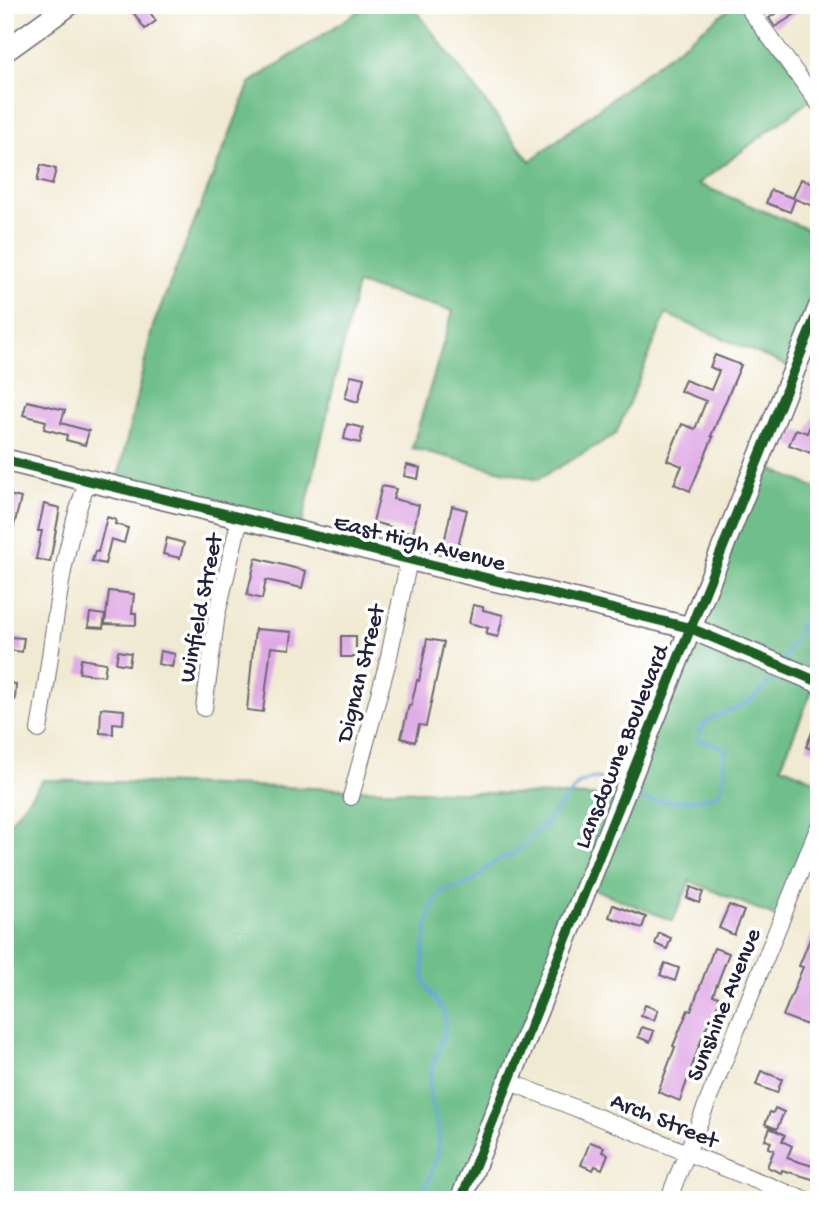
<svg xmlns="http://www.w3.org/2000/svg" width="824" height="1205" font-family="'Gochi Hand',sans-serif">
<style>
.forest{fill:#6fbf8a;stroke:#487062;stroke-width:2}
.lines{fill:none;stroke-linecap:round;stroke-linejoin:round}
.stream{stroke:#67a7da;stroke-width:3.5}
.building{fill:#dfa9e5}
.street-casing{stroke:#6a6870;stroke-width:18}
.secondary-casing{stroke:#6a6870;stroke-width:24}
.street{stroke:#fff;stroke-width:16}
.secondary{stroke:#fff;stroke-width:21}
.cycleway-casing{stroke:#fff;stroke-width:15}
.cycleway{stroke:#1b5e20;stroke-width:10}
.labels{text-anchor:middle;stroke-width:7;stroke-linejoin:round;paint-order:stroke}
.street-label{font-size:24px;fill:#22223b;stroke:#fff}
</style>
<rect width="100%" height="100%" fill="#fff"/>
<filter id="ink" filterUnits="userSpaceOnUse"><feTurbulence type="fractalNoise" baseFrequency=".0143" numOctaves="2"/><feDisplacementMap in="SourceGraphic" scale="14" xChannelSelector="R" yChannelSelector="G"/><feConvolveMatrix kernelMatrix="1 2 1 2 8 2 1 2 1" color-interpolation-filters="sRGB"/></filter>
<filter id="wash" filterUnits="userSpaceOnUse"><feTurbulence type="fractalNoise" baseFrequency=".00686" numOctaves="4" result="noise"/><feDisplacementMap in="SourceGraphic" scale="28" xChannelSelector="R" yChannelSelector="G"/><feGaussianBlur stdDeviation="1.57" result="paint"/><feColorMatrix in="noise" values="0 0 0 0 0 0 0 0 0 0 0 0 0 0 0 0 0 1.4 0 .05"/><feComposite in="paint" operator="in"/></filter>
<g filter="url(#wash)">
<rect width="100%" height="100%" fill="#f1ead3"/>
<g class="forest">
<path d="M368,5H412L530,161L734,5H746L814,97L698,184L819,234V308L794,369L666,314L616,434L537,480L412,448L453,311L357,284L300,533L116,487L153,326L250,83Z"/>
<path d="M756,463L819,489V682L816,681L781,766L819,782V826L781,919L690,881L673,921L586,886L461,1200H5V829L43,780L622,797Z"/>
</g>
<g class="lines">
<g class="stream">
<path d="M784,659L805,618L819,601"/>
<path d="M633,797C653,805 698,802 718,794C726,783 724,764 725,751L719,746L698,740C698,717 729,713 745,704C759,695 768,686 777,671"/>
<path d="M421,1200C429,1180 441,1155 439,1133C436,1115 428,1100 430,1081C432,1060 446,1040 445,1019C444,1004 429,996 425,982C420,964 427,913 437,898C444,886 463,889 474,880C482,875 486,867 494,863C504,857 513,855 522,847C542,828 560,805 579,784C596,775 601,778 617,787"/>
</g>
</g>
<g id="blocks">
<g class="building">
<path d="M128,5H145L156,21L145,29Z"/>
<path d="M788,5H791L797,13L775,27L769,18Z"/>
<path d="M41,165L56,169L52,185L37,181Z"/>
<path d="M801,179L819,186L813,206L795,199L790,212L766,203L771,190L793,198Z"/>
<path d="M715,355L741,365L711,436L713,437L690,491L674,484L682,466L667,460L682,424L695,429L706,401L680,391L685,380L711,390L719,371L710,367Z"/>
<path d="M351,375L364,378L358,402L345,398Z"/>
<path d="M27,401L65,410L61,423L89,431L85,445L66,440L67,435L44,429L46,421L23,415Z"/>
<path d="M818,405H819V456L789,445L796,429L807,433Z"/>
<path d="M347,424L363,428L360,443L344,439Z"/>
<path d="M407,465L420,468L418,479L404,476Z"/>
<path d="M382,486L396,489L393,499L419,505L413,533L373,522Z"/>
<path d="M5,494L21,498L9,545L5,544Z"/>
<path d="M44,504L60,508L50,562L36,559L42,531H38Z"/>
<path d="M452,506L467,510L458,546L444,543Z"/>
<path d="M107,517L116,520L115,524L128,528L124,543L111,539L105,564L92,561L95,551L98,552Z"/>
<path d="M167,538L184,543L180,558L163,554Z"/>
<path d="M256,558L306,571L302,588L266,580L262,599L247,595Z"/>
<path d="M109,591L134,594L132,613H136V625L105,624Z"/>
<path d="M473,605L483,607V610L503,615L498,637L486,634L488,628L469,623Z"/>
<path d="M90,613L105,615L103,628L88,627Z"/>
<path d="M255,629L292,632L290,649L271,647L263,712L247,710Z"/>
<rect x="341" y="636" width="15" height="21"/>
<path d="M9,637L24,638L22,652L7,650Z"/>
<path d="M427,639L444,642L426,726L419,725L415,742L401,738L409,705L411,706L417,680L419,681Z"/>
<path d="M118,651L131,653L129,665L116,663Z"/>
<path d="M160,651L175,654L172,667L158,664Z"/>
<path d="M81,659L106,663L104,676L79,673Z"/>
<path d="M5,683L16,684L15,700L5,699Z"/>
<path d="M101,708L124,710L123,724L113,723V734L100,733Z"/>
<path d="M819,715V752L806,747Z"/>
<path d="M691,887L703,892L699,903L687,898Z"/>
<path d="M613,905L646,917L642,928L609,917Z"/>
<path d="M729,905L744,911L734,935L719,928Z"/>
<path d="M818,919L819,979L809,1010L812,1012L807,1025L783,1016L803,967L799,966Z"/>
<path d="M659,933L671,938L667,949L655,944Z"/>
<path d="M714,948L729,953L713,995L721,998L704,1032L680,1101L658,1092L675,1047L673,1046L688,1010L691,1011Z"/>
<path d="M665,963L679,968L675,981L660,975Z"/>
<path d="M645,1005L658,1010L654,1020L641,1016Z"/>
<path d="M642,1027L654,1031L650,1042L638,1037Z"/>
<path d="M761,1071L782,1079L777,1093L756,1085Z"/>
<path d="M775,1108L784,1112L777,1129L765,1124L770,1112L773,1113Z"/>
<path d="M770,1128L785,1135L782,1141L792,1146L787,1158L819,1168V1181L782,1170L781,1173L767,1167L774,1150L768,1148L771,1142L765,1140Z"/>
<path d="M590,1142L604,1147L602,1152L608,1154L602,1169L595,1166L593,1170L581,1165Z"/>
</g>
</g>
</g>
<g filter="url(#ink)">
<use href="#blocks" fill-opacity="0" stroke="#6a6870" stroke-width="2"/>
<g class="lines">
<g class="street-casing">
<g id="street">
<path d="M746,5L819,104"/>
<path d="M204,708L217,614L240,518"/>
<path d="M39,730C54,645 57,561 88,480"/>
<path d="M351,797L388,661L409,560"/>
<path d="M508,1081L805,1200"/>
<path d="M668,1200L819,826"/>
</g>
</g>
<g class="secondary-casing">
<g id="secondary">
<path d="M5,51L69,5"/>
<path d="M5,460L690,628L819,682"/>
<path d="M461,1200L819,308"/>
</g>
</g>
<use href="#street" class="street"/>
<use href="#secondary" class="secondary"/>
<g class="cycleway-casing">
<g id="cycleway">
<path d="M5,460L690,628L819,682"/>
<path d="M461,1200L819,308"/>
</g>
</g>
<use href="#cycleway" class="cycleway"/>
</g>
</g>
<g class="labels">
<g class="street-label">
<text transform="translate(420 541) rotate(14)" y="8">East High Avenue</text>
<text transform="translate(199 608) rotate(-79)" y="8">Winfield Street</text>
<text transform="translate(359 673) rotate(-76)" y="8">Dignan Street</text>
<text transform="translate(620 746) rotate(-68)" y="8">Lansdowne Boulevard</text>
<text transform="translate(722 1004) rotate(-68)" y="8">Sunshine Avenue</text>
<text transform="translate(665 1119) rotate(22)" y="8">Arch Street</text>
</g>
</g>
<rect width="824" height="1205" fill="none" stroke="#fff" stroke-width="28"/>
</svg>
